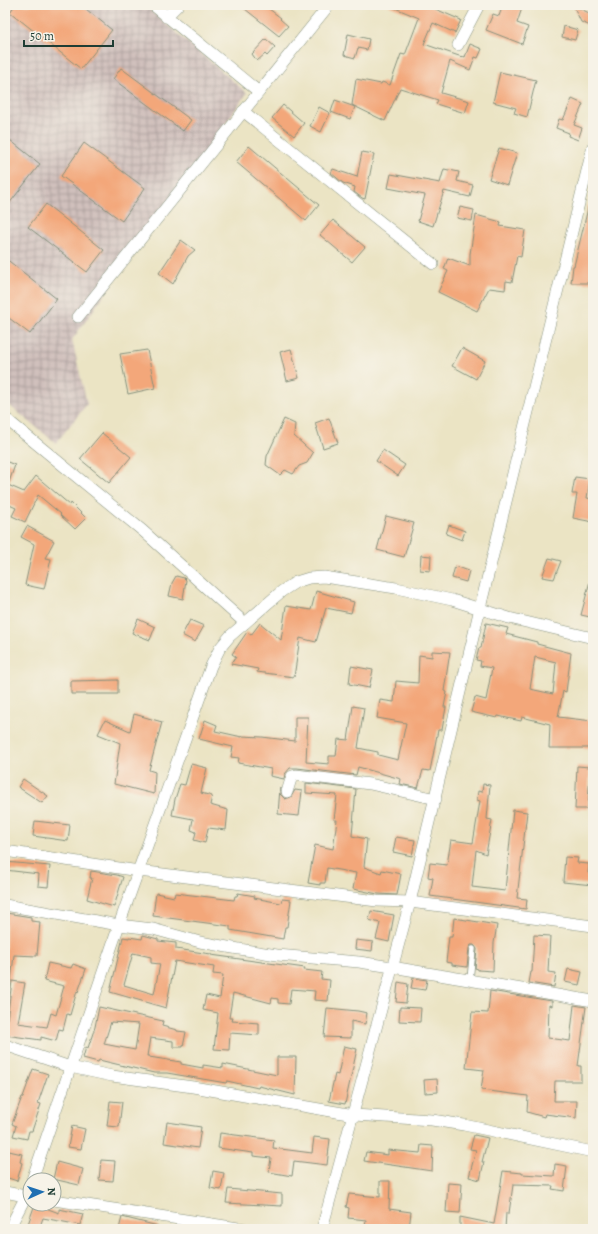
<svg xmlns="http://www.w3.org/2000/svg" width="598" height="1234" font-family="Alegreya,serif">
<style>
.industrial{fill:url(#industrial-grid)}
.building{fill:#f3a77a;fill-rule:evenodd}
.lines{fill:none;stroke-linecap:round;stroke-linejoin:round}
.lane-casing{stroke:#85907c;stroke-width:7}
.street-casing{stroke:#85907c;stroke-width:12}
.path{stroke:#85907c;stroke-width:2;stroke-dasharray:1 3;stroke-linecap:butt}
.lane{stroke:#fff;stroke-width:5.5}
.street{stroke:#fff;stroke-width:11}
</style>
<defs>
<pattern id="industrial-grid" width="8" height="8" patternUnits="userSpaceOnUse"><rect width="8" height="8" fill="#d0c0bc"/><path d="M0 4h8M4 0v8" fill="none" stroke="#a89d9a"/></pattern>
</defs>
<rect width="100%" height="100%" fill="#f7f3e8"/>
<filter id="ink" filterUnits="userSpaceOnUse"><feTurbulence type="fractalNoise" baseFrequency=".025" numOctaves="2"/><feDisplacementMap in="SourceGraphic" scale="8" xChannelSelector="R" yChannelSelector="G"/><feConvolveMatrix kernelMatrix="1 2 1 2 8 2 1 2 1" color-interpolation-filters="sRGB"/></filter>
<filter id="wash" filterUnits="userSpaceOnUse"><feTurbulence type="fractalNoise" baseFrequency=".012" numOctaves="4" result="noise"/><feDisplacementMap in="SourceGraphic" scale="16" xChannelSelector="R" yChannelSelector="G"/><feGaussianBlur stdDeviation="0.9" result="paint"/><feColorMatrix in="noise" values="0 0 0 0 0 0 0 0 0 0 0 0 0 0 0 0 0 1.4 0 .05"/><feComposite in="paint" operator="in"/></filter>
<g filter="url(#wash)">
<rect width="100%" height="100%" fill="#ebe4c4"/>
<path class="industrial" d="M5,5H144L247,93L72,340L87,404L56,443L5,402Z"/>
<g id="blocks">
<g class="building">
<path d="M15,5H81L112,30L81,69L10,12Z"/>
<path d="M240,5H264L281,18L280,19L288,26L279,36Z"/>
<path d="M388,5H426L461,20L455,33L433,23L424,44L462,57L463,56L465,57L470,44L482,49L478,58L475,57L470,70L450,61L441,93L469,101L465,113L436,104L438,100L400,88L385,121L352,105L356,79L381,84L382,82L390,85L401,54L405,55L419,18Z"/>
<path d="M503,5H523L517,23L528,27L522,44L486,30L493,14L499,16Z"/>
<path d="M573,5L593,15V27L581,22Z"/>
<path d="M564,26L578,30L575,40L562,37Z"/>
<path d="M348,34L369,39L367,50L358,48L355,58L344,55Z"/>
<path d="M266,39L275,47L267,56L265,54L257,61L252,54Z"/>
<path d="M121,68L191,120L183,131L113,79Z"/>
<path d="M500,72L536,80L527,117L514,113L516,108L493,102Z"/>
<path d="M572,99L583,104L574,125L582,128L578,140L568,136L569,133L556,128L559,119L563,120Z"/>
<path d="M335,100L355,107L350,119L331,112Z"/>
<path d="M283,105L304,123L294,136L272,118Z"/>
<path d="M319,107L330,113L321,132L310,126Z"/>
<path d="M5,136L40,164L5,209Z"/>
<path d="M84,143L145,188L122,221L61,176Z"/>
<path d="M249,146L319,205L306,221L236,162Z"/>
<path d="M499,148L517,153L507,185L489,179Z"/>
<path d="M362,152L374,154L365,199L362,198L354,192L355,187L343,183L331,173L333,169L357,177Z"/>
<path d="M444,169L459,172L457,181L473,185L470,197L444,191L433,226L418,221L425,195L388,188L391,174L440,183Z"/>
<path d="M46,204L104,250L87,272L28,227Z"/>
<path d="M589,204L593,205V283H571L573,266H574Z"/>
<path d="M460,207L474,210L472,221L457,218Z"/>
<path d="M476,215L501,222L500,226L525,230L521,257L517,256L512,282L506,281L505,290L489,288L477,311L438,292L448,271L444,269L448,258L470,266V254Z"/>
<path d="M333,220L365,247L352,262L320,235Z"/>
<path d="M181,240L195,250L188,256L173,284L159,273Z"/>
<path d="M5,258L57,299L30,334L5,315Z"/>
<path d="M462,348L485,361L476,379L452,366Z"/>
<path d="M291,349L299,378L287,381L280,352Z"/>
<path d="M147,350L155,388L128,394L120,354Z"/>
<path d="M329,418L338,443L323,448L315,423Z"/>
<path d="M284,419L295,424L294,436L313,453L307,463L299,466L293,474L285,470L280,475L266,465L267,456Z"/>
<path d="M102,433L131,457L109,483L80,459Z"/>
<path d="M383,450L405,465L398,476L376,461Z"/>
<path d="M5,461L15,465L8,485L24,492L36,476L70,505L71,503L86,518L75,529L60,515L61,514L38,495L25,522L12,516L16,508L5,503Z"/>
<path d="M575,477L590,479L587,498L593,499V522L573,518L577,494H572Z"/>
<path d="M386,516L414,523L404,557L377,550Z"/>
<path d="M449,525L465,531L462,540L446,534Z"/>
<path d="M27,526L54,541L45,558L51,559L44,589L25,585L34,544L21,537Z"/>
<path d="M421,555L431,556L430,571L420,570Z"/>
<path d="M549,558L561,561L554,579L542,577Z"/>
<path d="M455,566L469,571L466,582L452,578Z"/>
<path d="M176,576L184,578L186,580L183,599L169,596L172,583Z"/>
<path d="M590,581H593V609L590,617L581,615Z"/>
<path d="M316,591L354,602L351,613L326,608L316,642L300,638L294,677L257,672L258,669L231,664L236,657L232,654L247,632L251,635L260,623L281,640L286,606L311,610Z"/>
<path d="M138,619L155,627L150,640L132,633Z"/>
<path d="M190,620L204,626L195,642L182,635Z"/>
<path d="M486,623L508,628L506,634L537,642V644L571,653L566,692L563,691L558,717L593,721V732H591V748H549L550,724L522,717L521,721L498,716L497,718L471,712L475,697L486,700L492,668L480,666L481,661L476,660L479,648H481ZM535,657L556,662L553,694L530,689Z"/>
<path d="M432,651L450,652L444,691L447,692L444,707H446L442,730H438L430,771L423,770L418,788L400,784L401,779L358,767L356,775L297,768H290L285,774L284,779L270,776L271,769L238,763L239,758L231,757L233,747L199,739L205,720L217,725L215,731L242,737V736L262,737L295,741V717H308L306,762L329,764V756H336L338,739L348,740L353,706L364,708L358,748L378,752V755L398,760L406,723L377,718L380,700L394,702L396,681L418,683L419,655L432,657Z"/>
<path d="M351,666L373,670L369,688L349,684Z"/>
<path d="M118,680V694H71V681Z"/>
<path d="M134,714L162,722L149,770L155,772L154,794L114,784L120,743L98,734L105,720L130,731Z"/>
<path d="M191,764L207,768L201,793L212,796L210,805L228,810L226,830L208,828L205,843L194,840L196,832L191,830L193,819L172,815L175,799L180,784L185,785Z"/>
<path d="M577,766L590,767L588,809H575Z"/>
<path d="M23,779L48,796L42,803L18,787Z"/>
<path d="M306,783L356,789L352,836L367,839L364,867L381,873L382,870L401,874L397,895L378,894L353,889L356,873L327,868L325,883H320V885L308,883L315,845L333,849L337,820H334L337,795L306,793Z"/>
<path d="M483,784L490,785L487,819L492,820L486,854L476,850L472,887L505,891L513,810L527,812L517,898L527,899L526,909L430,896L433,878L428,877L430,863L447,865L451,840L473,843L480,801L477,800L478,791L482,792Z"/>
<path d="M280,788V794L285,799L291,797L295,790L302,791L299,816L278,814Z"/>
<path d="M35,821L70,825L68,841L33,836Z"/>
<path d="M396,837L415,840L412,856L393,852Z"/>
<path d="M565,857L578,858L577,863L589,864L588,873L593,874V885L563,882Z"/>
<path d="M5,862L50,866L48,887L38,886L39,874L5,870Z"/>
<path d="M91,871L117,875L123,877L114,907L87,899L92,878H90Z"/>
<path d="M156,893L174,897L175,893L234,900L235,896H237L238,893L255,896L254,898L281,903L282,899L291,900L287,927H285L283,939L230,930V926L153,916Z"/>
<path d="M371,911L394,915L389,942L376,939L380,923L369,920Z"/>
<path d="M6,913L31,917V921L40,922L37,956L14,955L11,981H5Z"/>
<path d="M454,918L497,925L494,943L493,971L478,970V969L475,968L477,949L474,945H471L469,948L467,967L452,965V963L446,962L449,937H452Z"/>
<path d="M143,935L158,939V941L176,943V949L211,954V955L305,968L304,970L322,972L321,979L330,980L328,1001L314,1000L315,991L291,989L289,1004L278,1003V999L272,998L271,1003L233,993L229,1018H233L232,1021L259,1023V1035L230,1033L229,1050L214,1049L218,1013L203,1010L206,995L220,998L223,975L213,974L214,967L175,961L166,1008L110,992L123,937L129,938V937L142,939ZM133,953L151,957V963L160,964L154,994L124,985Z"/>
<path d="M534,935L550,936L548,972L556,973L554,987L529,983L531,972H532Z"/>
<path d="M356,940L373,942L372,951L355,949Z"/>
<path d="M48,963L71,968L73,964L86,969L78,992L77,991L70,1015L67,1014L63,1030L59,1029L56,1041L41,1037V1040L5,1035L12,981L25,983L18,1023L47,1027L51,1013L56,1015L64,986L44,981Z"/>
<path d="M568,969L582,972L579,985L565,982Z"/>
<path d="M413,978L427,980L425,990L411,988Z"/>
<path d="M398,982L408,984L406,1003L396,1002Z"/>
<path d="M490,991L552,1001V1006L549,1005L548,1038L570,1041L574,1005L586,1007L578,1066H581V1081H555L554,1101H577L576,1118L545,1114L544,1117L527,1112L528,1096L481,1090L484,1070L466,1068L472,1012L488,1013Z"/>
<path d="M99,1007L163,1021L162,1026L177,1030V1031L186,1032L183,1047H173V1041L150,1038L147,1056H149V1057L181,1062V1064L203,1068V1065L223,1068V1064L277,1075V1057H296L295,1095L259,1086L258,1088L227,1081L226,1083L167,1073H154L99,1060L98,1062L83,1058L86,1047L88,1048L95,1027ZM111,1022L139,1024L135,1050L104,1044Z"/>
<path d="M400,1007L421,1008L420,1022L399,1021Z"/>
<path d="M327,1008L358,1011L367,1013L365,1024L351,1021V1038L324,1037Z"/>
<path d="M344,1046L357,1049L345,1104L329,1101L335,1074L338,1075Z"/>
<path d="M33,1069L48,1074L38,1103L41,1104L32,1131H29L27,1139L13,1136L16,1126L12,1124L22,1097H23Z"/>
<path d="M437,1079L438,1092L425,1093L424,1080Z"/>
<path d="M110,1101L122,1102L119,1127L107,1126Z"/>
<path d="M167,1122L201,1127L198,1148L164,1143Z"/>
<path d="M72,1126L85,1129L81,1149L68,1147Z"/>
<path d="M220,1133L274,1140L273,1148L312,1153L314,1137L330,1139L327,1165L294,1161L292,1176L269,1172L271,1158L253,1156V1153L218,1148Z"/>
<path d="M474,1135L488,1138L482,1162H484L480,1180L469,1177L476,1150L470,1149Z"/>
<path d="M421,1145L433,1146L432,1171L364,1161L366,1152L388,1155V1150L420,1153Z"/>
<path d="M9,1151L22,1154L20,1162L22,1163L17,1181L5,1177V1164Z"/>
<path d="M101,1160L115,1161L113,1181L99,1180Z"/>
<path d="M57,1162L83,1169L79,1185L53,1179Z"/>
<path d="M555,1164L567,1166L564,1191L552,1189L553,1186L513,1185L509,1213H506L505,1229H460V1217L494,1224L503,1171L522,1173V1174L554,1176Z"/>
<path d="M213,1171L224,1173L221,1190L210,1188Z"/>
<path d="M380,1181H390L389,1209L411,1212L409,1229L386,1226V1229L365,1227L366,1220L348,1218L349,1208L346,1207L349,1194L380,1197Z"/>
<path d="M448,1183L462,1184L460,1213L446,1212Z"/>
<path d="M228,1189L282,1194V1206L226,1203Z"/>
<path d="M35,1204L59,1213V1209L83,1214L80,1225L43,1218L39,1229H32L27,1227Z"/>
<path d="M122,1217L158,1226L157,1229H119Z"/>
</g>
</g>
</g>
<g filter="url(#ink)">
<use href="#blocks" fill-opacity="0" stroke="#85907c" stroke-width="1"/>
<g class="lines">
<g class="lane-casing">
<path id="lane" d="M470,980L473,949"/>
</g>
<g class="street-casing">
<g id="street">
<path d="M153,5L259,92"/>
<path d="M166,17L178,5"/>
<path d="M458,45L479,5"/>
<path d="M243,111L433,264"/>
<path d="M78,317L329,5"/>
<path d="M5,418L143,531L245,623"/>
<path d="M287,792L292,776L296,775L370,784L436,799"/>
<path d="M5,851L139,871L377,901L410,902L593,926"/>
<path d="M5,905L119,925L153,929L200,942L233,948L277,955L359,962L392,967L593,1001"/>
<path d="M5,1045L70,1067L112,1076L193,1087L354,1115L432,1120L464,1125L593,1152"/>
<path d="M32,1180L119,925L211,666L220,648L230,636L282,591L296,582L309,578L324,577L396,588L452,600L509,618L593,638"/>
<path d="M5,1192L30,1197"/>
<path d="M54,1200L245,1229"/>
<path d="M9,1229L26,1196L30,1186"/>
<path d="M322,1229L410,902L480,608L593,146"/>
</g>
</g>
<path class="path" d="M593,821V816"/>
<use href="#lane" class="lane"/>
<use href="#street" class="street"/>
</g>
</g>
<rect width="598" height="1234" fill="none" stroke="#f7f3e8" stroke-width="20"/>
<g transform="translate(42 1192) rotate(87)"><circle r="19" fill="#f7f3e8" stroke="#a1aaa0"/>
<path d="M0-3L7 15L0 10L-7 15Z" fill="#1f6fb2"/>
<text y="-6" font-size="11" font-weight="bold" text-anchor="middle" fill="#1f3d34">N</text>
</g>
<path d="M24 40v6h89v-6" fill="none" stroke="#1f3d34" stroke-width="2"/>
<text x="30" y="40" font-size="12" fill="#1f3d34" stroke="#f7f3e8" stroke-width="3" paint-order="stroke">50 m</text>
</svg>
